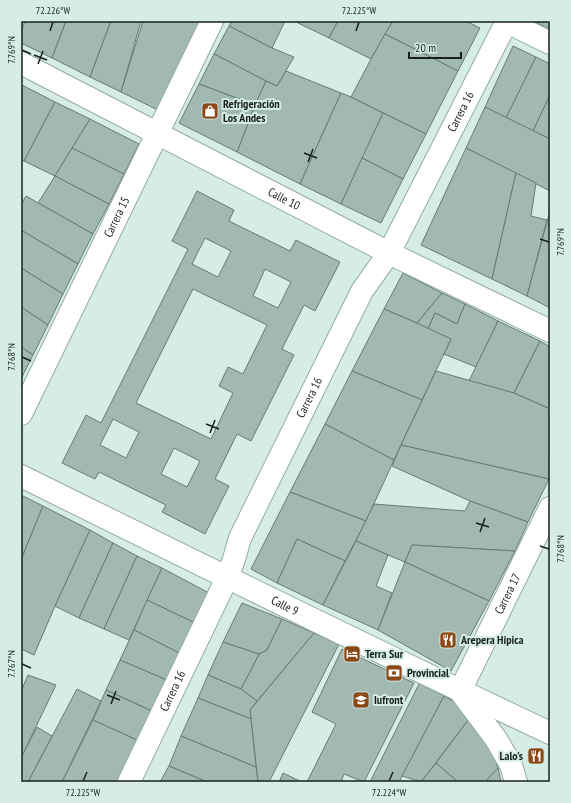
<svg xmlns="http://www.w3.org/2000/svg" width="571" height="803" font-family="'PT Sans Narrow',sans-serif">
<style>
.building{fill:#a2b8b3;stroke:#667b76;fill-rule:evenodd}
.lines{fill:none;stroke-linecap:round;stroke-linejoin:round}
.minor-casing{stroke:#95aba6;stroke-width:24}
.minor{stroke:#fff;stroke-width:22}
.ticks{fill:none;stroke:#18201e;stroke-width:1.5}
.labels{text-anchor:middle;stroke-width:4;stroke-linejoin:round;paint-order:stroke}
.poi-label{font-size:12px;font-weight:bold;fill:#18201e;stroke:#d5ece7;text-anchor:start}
.street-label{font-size:12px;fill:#18201e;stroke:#d5ece7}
.neatline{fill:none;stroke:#18201e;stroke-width:1.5}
.ticks-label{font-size:10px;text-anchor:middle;fill:#18201e}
</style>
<rect width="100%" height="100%" fill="#d5ece7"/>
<g class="building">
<path d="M25,21H66L52,58L21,43V31Z"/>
<path d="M66,21H111L90,77L52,58Z"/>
<path d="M111,21H141L121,92L90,77Z"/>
<path d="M143,21H204L160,111L121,92Z"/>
<path d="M232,21H285L272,48L229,26Z"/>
<path d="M294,21H338L329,38Z"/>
<path d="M338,21H393L371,59L329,38Z"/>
<path d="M393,21H466L480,28L458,71L385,34Z"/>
<path d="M534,21H550V30Z"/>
<path d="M229,26L272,48L294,57L277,86L266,81L214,54Z"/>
<path d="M385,34L458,71L426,134L351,97L371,59Z"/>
<path d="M513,46L536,57L506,118L485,107Z"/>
<path d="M214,54L266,81L255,105L199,84Z"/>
<path d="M536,57L550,64V95L533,131L506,118Z"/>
<path d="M286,71L341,93L300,184L237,152L255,105L266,81L277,86Z"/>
<path d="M199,84L255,105L237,152L179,123Z"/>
<path d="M22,85L55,102L24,161L21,160Z"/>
<path d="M341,93L351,97L383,113L341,204L300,184Z"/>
<path d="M550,95V139L533,131Z"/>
<path d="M55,102L90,119L55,176L24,161Z"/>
<path d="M485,107L550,139V191L466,148Z"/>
<path d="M383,113L426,134L403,179L362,158Z"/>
<path d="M90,119L139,144L124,174L72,148Z"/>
<path d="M72,148L124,174L109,204L55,176Z"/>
<path d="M466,148L516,173L492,279L421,245Z"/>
<path d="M362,158L403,179L381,223L341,204Z"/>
<path d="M516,173L536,183L531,216L547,220L527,296L492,279Z"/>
<path d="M55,176L109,204L93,234L38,203Z"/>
<path d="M197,191L234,210L229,221L290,251L296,240L340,262L315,311L304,305L282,349L294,355L251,441L237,434L215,479L229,486L205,534L162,512L166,505L99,472L95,479L62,463L86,415L101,423L188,249L172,241ZM205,238L231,251L218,277L192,264ZM265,269L291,282L278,308L253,296ZM193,289L267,325L243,374L228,367L219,386L233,393L211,439L136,403ZM113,419L139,432L126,458L100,445ZM174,448L200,461L187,487L161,474Z"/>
<path d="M26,196L93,234L78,264L21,230V205Z"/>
<path d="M550,211V308L527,296Z"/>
<path d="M21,230L78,264L63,294L21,268Z"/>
<path d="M21,268L63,294L48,325L21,307Z"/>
<path d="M403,273L442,293L417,323L384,309Z"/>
<path d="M442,293L465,304L457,324L435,313L428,329L417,323Z"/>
<path d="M465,304L498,321L476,367L444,354L451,339L428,329L435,313L457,324Z"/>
<path d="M21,307L48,325L33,355L21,347Z"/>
<path d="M384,309L417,323L451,339L422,400L352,371Z"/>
<path d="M498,321L540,341L514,393L469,381Z"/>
<path d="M540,341L550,347V409L514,393Z"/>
<path d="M21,347L33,355L21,379Z"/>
<path d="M352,371L422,400L394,460L325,424Z"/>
<path d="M436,371L514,393L550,409L549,479L401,445Z"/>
<path d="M325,424L394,460L366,521L290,492Z"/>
<path d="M401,445L549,479L528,522L470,501L392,466Z"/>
<path d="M290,492L366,521L345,561L297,539L277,583L251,569Z"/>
<path d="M21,495L43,506L22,557L21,556Z"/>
<path d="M470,501L528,522L515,551L412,545L405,562L388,555L356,541L374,504L465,511Z"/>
<path d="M43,506L90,530L55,606L34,655L21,649V560Z"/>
<path d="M90,530L113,543L79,618L55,606Z"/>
<path d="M297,539L345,561L323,605L277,583Z"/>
<path d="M356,541L388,555L376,586L392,593L378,630L323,605Z"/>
<path d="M113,543L137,556L104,629L79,618Z"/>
<path d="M412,545L515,551L489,601L405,562Z"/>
<path d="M137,556L162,568L129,640L104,629Z"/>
<path d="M405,562L489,601L451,671L378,630Z"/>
<path d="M162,568L211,594L195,623L147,600Z"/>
<path d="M147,600L195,623L183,655L134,630Z"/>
<path d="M242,603L282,619L267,650L259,654L223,642Z"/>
<path d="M282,619L314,633L257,701L241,689L259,654L267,650Z"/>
<path d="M134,630L183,655L169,681L120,660Z"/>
<path d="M314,633L339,644L269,782H258L250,710Z"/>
<path d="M223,642L259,654L241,689L208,675Z"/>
<path d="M342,649L414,683L364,782L344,774L341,782H307L336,724L312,712Z"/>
<path d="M120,660L169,681L154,712L106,690Z"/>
<path d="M28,675L56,685L21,758V691Z"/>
<path d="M208,675L241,689L257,701L250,710L251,719L198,698Z"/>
<path d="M420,682L444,696L399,782H370Z"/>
<path d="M77,689L101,701L62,782H28Z"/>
<path d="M106,690L154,712L139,741L93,720Z"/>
<path d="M444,696L453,701L469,719L421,782L402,776Z"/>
<path d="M198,698L251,719L256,767L181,736Z"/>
<path d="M469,719L479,731L495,759L498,768L485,782H458L436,763Z"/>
<path d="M93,720L139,741L117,782H62Z"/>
<path d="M37,727L52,736L28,782H21V758Z"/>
<path d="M181,736L256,767L258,782H207L169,766Z"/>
<path d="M436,763L458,782H421Z"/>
<path d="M169,766L207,782H160Z"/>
<path d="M498,768L501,782H485Z"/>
<path d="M283,773L302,782H279Z"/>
</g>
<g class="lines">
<g class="minor-casing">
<g id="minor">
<path d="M505,21L550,43"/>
<path id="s1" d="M21,63L389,253L550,331"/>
<path id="s2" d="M21,414L212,21"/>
<path id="s3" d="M21,476C197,563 373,650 550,733"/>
<path id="s4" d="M129,782L227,578L234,559L240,538L362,291L389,253L507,21"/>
<path id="s5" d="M516,782L511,765L496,739L460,691L550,508"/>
</g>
</g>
<use href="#minor" class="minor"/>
</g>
<path class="ticks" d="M50,31L53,22M356,31L359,22M22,50L31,54M34,55L47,60M38,64L43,51M304,153L317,158M308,162L313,149M540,239L549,242M22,357L31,361M206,424L219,429M210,433L215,420M476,523L489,527M480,532L485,518M540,546L549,549M22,664L31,668M107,695L120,700M111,704L116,691M83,781L87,772M389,781L393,772"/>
<defs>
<g id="shop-square" transform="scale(0.9)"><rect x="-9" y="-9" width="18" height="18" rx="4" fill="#8b4917" stroke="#d5ece7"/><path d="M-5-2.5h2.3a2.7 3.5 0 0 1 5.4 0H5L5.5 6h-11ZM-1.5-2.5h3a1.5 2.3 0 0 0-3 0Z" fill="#fff"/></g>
<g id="restaurant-square" transform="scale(0.9)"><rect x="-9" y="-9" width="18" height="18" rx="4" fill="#8b4917" stroke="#d5ece7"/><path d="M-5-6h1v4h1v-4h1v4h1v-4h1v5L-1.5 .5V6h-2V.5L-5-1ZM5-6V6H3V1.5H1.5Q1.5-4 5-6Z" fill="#fff"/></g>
<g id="hotel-square" transform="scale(0.9)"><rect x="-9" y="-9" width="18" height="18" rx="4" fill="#8b4917" stroke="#d5ece7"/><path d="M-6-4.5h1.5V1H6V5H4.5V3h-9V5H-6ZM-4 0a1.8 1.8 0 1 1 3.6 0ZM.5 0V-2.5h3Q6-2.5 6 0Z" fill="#fff"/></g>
<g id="bank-square" transform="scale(0.9)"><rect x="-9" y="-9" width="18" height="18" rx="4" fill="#8b4917" stroke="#d5ece7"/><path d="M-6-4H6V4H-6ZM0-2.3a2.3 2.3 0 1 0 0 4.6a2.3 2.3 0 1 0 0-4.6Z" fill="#fff"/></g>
<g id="university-square" transform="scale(0.9)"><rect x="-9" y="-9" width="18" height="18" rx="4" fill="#8b4917" stroke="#d5ece7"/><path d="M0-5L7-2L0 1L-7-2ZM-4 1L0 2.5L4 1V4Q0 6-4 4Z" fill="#fff"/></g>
</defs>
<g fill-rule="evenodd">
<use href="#shop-square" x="210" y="111"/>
<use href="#restaurant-square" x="448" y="640"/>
<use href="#hotel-square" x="352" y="654"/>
<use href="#bank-square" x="394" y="673"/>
<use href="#university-square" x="361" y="700"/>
<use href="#restaurant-square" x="536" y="756"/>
</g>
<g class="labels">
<g class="poi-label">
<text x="223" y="108">Refrigeración<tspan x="223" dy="14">Los Andes</tspan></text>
<text x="461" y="644">Arepera Hípica</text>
<text x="365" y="658">Terra Sur</text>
<text x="407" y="677">Provincial</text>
<text x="374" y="704">Iufront</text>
<text x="523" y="760" text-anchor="end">Lalo's</text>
</g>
<g class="street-label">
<text dy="4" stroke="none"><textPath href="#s4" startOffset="749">Carrera 16</textPath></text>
<text dy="4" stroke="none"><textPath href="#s1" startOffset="296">Calle 10</textPath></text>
<text dy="4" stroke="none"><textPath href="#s2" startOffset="219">Carrera 15</textPath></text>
<text dy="4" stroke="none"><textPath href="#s4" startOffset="425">Carrera 16</textPath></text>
<text dy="4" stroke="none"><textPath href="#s5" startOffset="216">Carrera 17</textPath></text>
<text dy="4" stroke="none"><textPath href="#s3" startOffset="294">Calle 9</textPath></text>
<text dy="4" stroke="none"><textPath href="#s4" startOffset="101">Carrera 16</textPath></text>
</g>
</g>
<rect width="571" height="803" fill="none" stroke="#d5ece7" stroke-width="44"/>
<path d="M409 52v6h52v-6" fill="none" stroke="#18201e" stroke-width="2"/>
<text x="415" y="52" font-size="12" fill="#18201e" stroke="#d5ece7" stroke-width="3" paint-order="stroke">20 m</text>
<rect x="22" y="22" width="527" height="759" class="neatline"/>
<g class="ticks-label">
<text x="53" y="14">72.226°W</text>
<text x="359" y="14">72.225°W</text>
<text transform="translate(11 50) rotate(-90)" y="4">7.769°N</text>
<text transform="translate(560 242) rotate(-90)" y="4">7.769°N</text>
<text transform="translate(11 357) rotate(-90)" y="4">7.768°N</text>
<text transform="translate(560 549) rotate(-90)" y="4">7.768°N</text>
<text transform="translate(11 664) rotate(-90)" y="4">7.767°N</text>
<text x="83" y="796">72.225°W</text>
<text x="389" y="796">72.224°W</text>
</g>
</svg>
